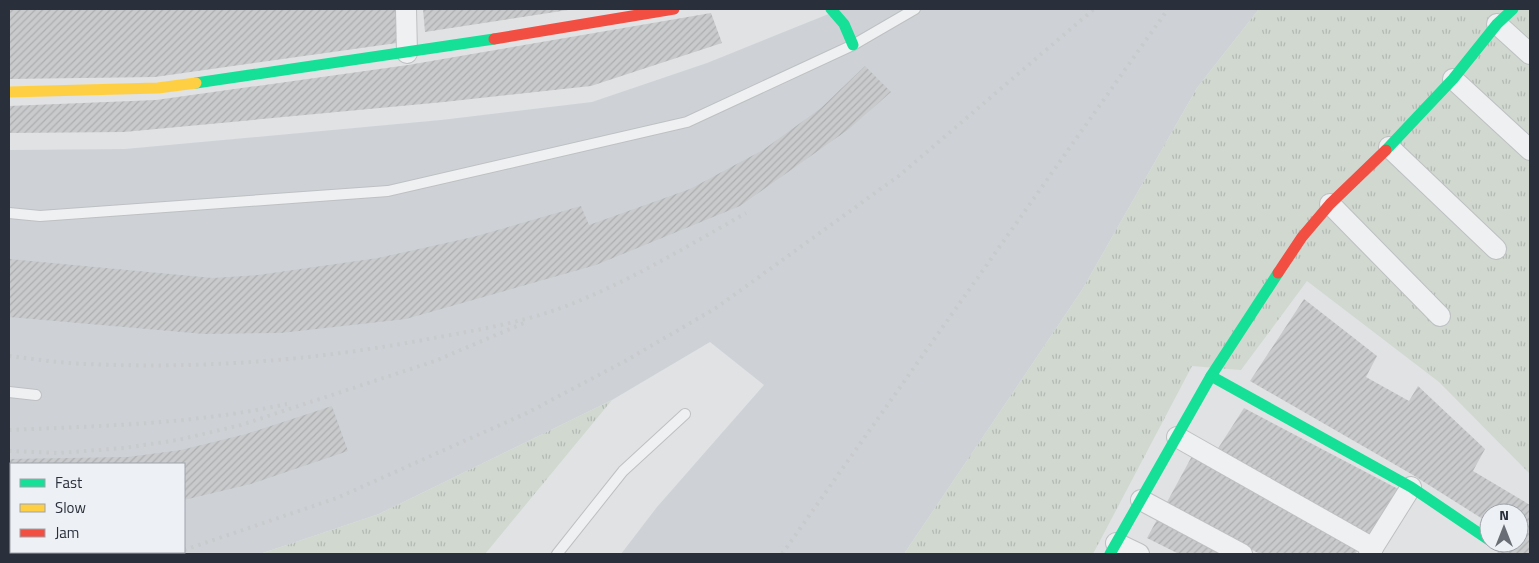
<svg xmlns="http://www.w3.org/2000/svg" width="1539" height="563" font-family="'Titillium Web',sans-serif">
<style>
.built{fill:#ced2d7;fill-rule:evenodd}
.grass{fill:url(#grass-tufts)}
.building{fill:url(#building-hatch)}
.lines{fill:none;stroke-linecap:round;stroke-linejoin:round}
.lane-casing{stroke:#bec0c2;stroke-width:12}
.street-casing{stroke:#bec0c2;stroke-width:22}
.lane{stroke:#eff0f1;stroke-width:10}
.street{stroke:#eff0f1;stroke-width:20}
.fast{stroke:#16e098;stroke-width:11}
.slow{stroke:#ffcf43;stroke-width:11}
.jam{stroke:#f24e42;stroke-width:11}
.rail{stroke:#c8cacc;stroke-width:4;stroke-dasharray:2.5 5;stroke-linecap:butt}
</style>
<defs>
<pattern id="grass-tufts" width="24" height="20" patternUnits="userSpaceOnUse" patternTransform="scale(1.25)"><rect width="24" height="20" fill="#d1d8d0"/><path d="M3 7l-1-3M5 7V3M7 7l1-3M15 17l-1-3M17 17v-4M19 17l1-3" fill="none" stroke="#b3bab4"/></pattern>
<pattern id="building-hatch" width="6" height="6" patternUnits="userSpaceOnUse" patternTransform="scale(1.25)"><rect width="6" height="6" fill="#c8cacc"/><path d="M-1 1l2-2M0 6l6-6M5 7l2-2" fill="none" stroke="#acaeb0"/></pattern>
</defs>
<rect width="100%" height="100%" fill="#e0e2e4"/>
<path class="built" d="M841,9H1259L1197,88L1082,290L904,554H621L657,507L764,385L710,342L612,400L379,514L260,554H9V150L125,149L441,120L592,102L707,63ZM11,464H184V552H11Z"/>
<g class="grass">
<path d="M1259,9H1530V474L1439,382L1307,281L1241,370L1192,366L1093,554H904L1082,290L1197,88Z"/>
<path d="M612,400L485,554H260L379,514Z"/>
</g>
<g class="building">
<path d="M9,9H396L397,43L155,77L9,79Z"/>
<path d="M423,9H568V10L425,32Z"/>
<path d="M711,13L722,43L591,86L444,102L124,132L9,133V106L156,100L408,65Z"/>
<path d="M865,66L891,92L849,129L740,206L596,265L406,319L281,333L204,334L9,317V259L213,278L258,275L378,258L473,237L581,206L589,225L690,189L763,150L821,108Z"/>
<path d="M1304,299L1377,356L1366,377L1409,401L1418,386L1485,449L1473,471L1530,505V554H1497L1501,543H1519V513H1489V523L1413,475L1250,381Z"/>
<path d="M332,406L348,451L251,484L184,500V464H11V506H9V459L128,457L181,450L246,434Z"/>
<path d="M1244,408L1400,490L1372,536L1217,450Z"/>
<path d="M1192,456L1359,549L1355,554H1260L1166,504Z"/>
<path d="M1159,516L1232,554H1179L1147,538Z"/>
</g>
<g class="lines">
<g class="lane-casing">
<g id="lane">
<path d="M9,213L40,216L388,191L687,122L853,45L915,9"/>
<path d="M9,392L36,395"/>
<path d="M557,554L623,471L685,414"/>
</g>
</g>
<g class="street-casing">
<g id="street">
<path d="M406,9L407,53"/>
<path d="M1497,24L1530,54"/>
<path d="M1453,79L1530,150"/>
<path d="M1389,147L1496,249"/>
<path d="M1330,204L1440,316"/>
<path d="M1177,437L1373,548"/>
<path d="M1141,500L1242,554"/>
<path d="M1116,543L1139,554"/>
<path d="M1369,554L1411,487"/>
</g>
</g>
<use href="#lane" class="lane"/>
<use href="#street" class="street"/>
<g class="fast">
<path d="M831,9L844,24L853,45"/>
<path d="M196,83L494,39"/>
<path d="M1386,150L1453,79L1497,24L1513,9"/>
<path d="M1211,376L1411,487L1489,540"/>
<path d="M1110,554L1211,376L1278,273"/>
</g>
<path class="slow" d="M9,92L158,88L196,83"/>
<g class="jam">
<path d="M494,39L674,9"/>
<path d="M1278,273L1302,237L1330,204L1386,150"/>
</g>
<g class="rail">
<path d="M9,356C34,359 60,363 85,364C199,369 311,361 423,340C466,332 516,324 558,309C624,285 684,248 746,213"/>
<path d="M9,430C102,426 195,424 287,404"/>
<path d="M9,451L59,453L124,448L178,440L241,425L435,361L524,323"/>
<path d="M184,550L337,498L529,412L627,360L716,308L900,175L1094,9"/>
<path d="M170,554L178,552"/>
<path d="M782,554L1168,9"/>
</g>
</g>
<rect width="1539" height="563" fill="none" stroke="#29303b" stroke-width="20"/>
<rect x="10" y="463" width="175" height="90" fill="#edf0f4" stroke="#9fa3aa"/>
<rect x="20" y="479" width="25" height="8" fill="#16e098" stroke="#9fa3aa"/>
<text x="55" y="488" font-size="15" fill="#29303b">Fast</text>
<rect x="20" y="504" width="25" height="8" fill="#ffcf43" stroke="#9fa3aa"/>
<text x="55" y="513" font-size="15" fill="#29303b">Slow</text>
<rect x="20" y="529" width="25" height="8" fill="#f24e42" stroke="#9fa3aa"/>
<text x="55" y="538" font-size="15" fill="#29303b">Jam</text>
<g transform="translate(1504 528)"><circle r="24" fill="#edf0f4" stroke="#9fa3aa"/>
<path d="M0-4L9 19L0 12L-9 19Z" fill="#696e76"/>
<text y="-8" font-size="14" font-weight="bold" text-anchor="middle" fill="#29303b">N</text>
</g>
</svg>
